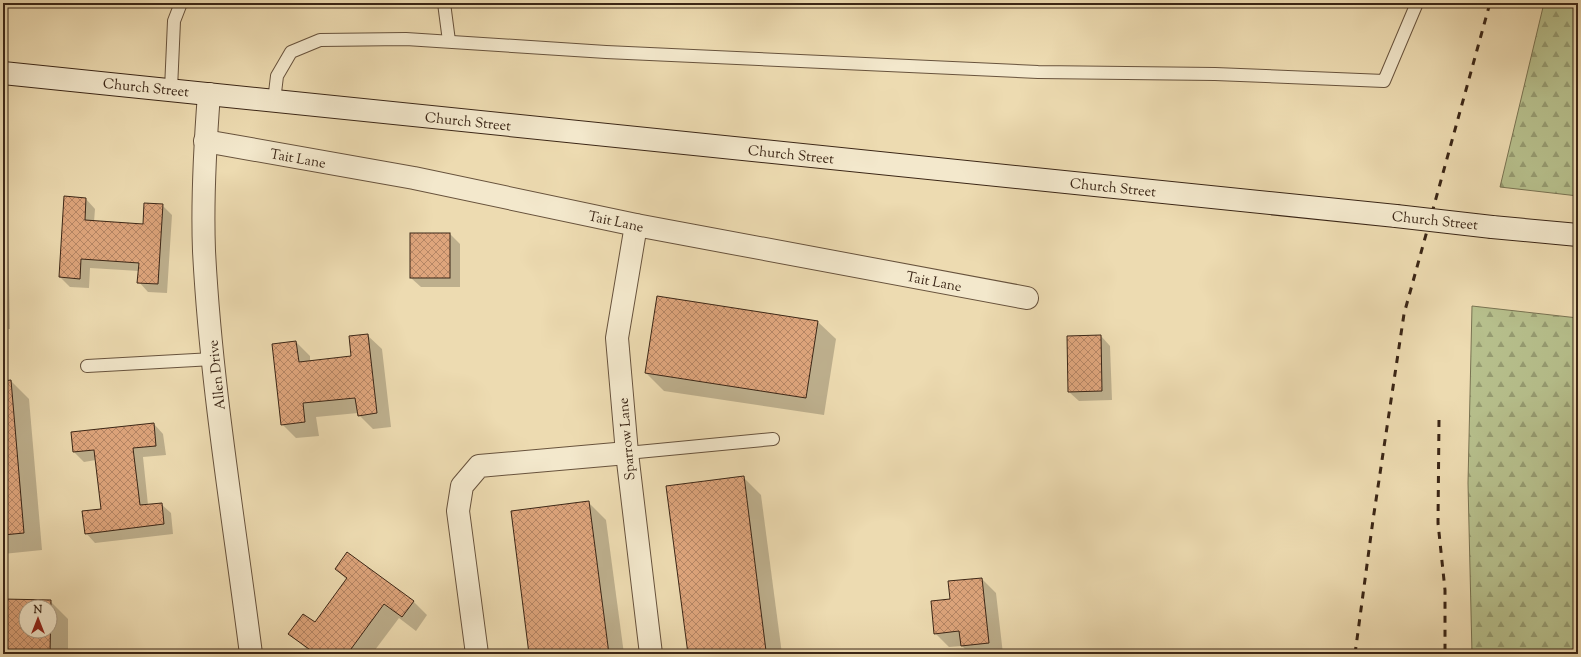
<svg xmlns="http://www.w3.org/2000/svg" width="1581" height="657" font-family="'Sorts Mill Goudy',serif">
<style>
.forest{fill:url(#forest-firs);stroke:#797352}
.shadow{fill:#0003;fill-rule:evenodd}
.building{fill:url(#building-cross-hatch);stroke:#3b2616;fill-rule:evenodd}
.lines{fill:none;stroke-linecap:round;stroke-linejoin:round}
.lane-casing{stroke:#68533d;stroke-width:14}
.street-casing{stroke:#68533d;stroke-width:24}
.secondary-casing{stroke:#3b2616;stroke-width:24}
.lane{stroke:#f3e8cc;stroke-width:12}
.street{stroke:#f3e8cc;stroke-width:22}
.secondary{stroke:#f3e8cc;stroke-width:22}
.rail{stroke:#3b2616;stroke-width:3;stroke-dasharray:7 7;stroke-linecap:butt}
.secondary-bridge-casing{stroke:#3b2616;stroke-width:24;stroke-linecap:butt}
.secondary-bridge{stroke:#f3e8cc;stroke-width:22}
.labels{text-anchor:middle;stroke-width:4;stroke-linejoin:round;paint-order:stroke}
.street-label{font-size:14px;fill:#3b2616;stroke:#f3e8cc}
</style>
<defs>
<pattern id="forest-firs" width="22" height="20" patternUnits="userSpaceOnUse"><rect width="22" height="20" fill="#b7c08d"/><path d="M5 1l3.5 6h-7zM16 11l3.5 6h-7z" fill="#969c72"/></pattern>
<pattern id="building-cross-hatch" width="8" height="8" patternUnits="userSpaceOnUse"><rect width="8" height="8" fill="#dea57c"/><path d="M0 0l8 8M0 8l8-8" fill="none" stroke="#b58665"/></pattern>
</defs>
<rect width="100%" height="100%" fill="#eddbb1"/>
<filter id="stains"><feTurbulence type="fractalNoise" baseFrequency=".005" numOctaves="4"/><feColorMatrix values="0 0 0 0 .2 0 0 0 0 .09 0 0 0 0 .02 0 0 0 .5 -.17"/></filter>
<radialGradient id="worn" r=".72"><stop offset=".6" stop-color="#630" stop-opacity="0"/><stop offset="1" stop-color="#630" stop-opacity=".3"/></radialGradient>
<g class="forest">
<path d="M1544,3H1578V196L1500,187Z"/>
<path d="M1472,306L1578,318V654H1472L1468,483Z"/>
</g>
<g class="shadow">
<path d="M3,175L7,179L10,329H3Z"/>
<path d="M86,199L95,209L94,222L144,225L162,205L172,215L167,293L148,292L139,282V271L90,268L89,288L70,287L60,277Z"/>
<path d="M450,234L460,244V287H421L411,278Z"/>
<path d="M818,322L836,339L824,415L664,391L646,373Z"/>
<path d="M367,335L382,349L391,427L373,429L359,415L358,413L316,417L319,436L296,438L282,424L296,342L310,356V362L352,357Z"/>
<path d="M1101,336L1110,346L1112,400L1079,401L1069,392Z"/>
<path d="M11,381L29,399L42,550L3,554V382Z"/>
<path d="M154,424L163,434L166,455L143,457L148,505L161,504L171,513L173,534L95,543L86,533L102,510L96,460L84,462L74,452Z"/>
<path d="M743,477L761,495L782,654H689Z"/>
<path d="M588,502L606,520L624,654H530Z"/>
<path d="M336,569L413,601L427,615L416,631L399,618L372,654H312L289,633L315,624L347,580Z"/>
<path d="M982,579L996,593L1003,654H970L962,646L949,647L935,633L951,600Z"/>
<path d="M3,600L50,601L68,619V654H3ZM26,607H50V631H26Z"/>
</g>
<g class="building">
<path d="M64,196L86,198L85,220L143,224L144,203L163,204L158,284L137,283L139,263L81,259L80,279L59,277Z"/>
<rect x="410" y="233" width="40" height="45"/>
<path d="M657,296L818,321L806,398L645,373Z"/>
<path d="M368,334L377,413L358,416L355,398L303,403L305,422L281,425L272,344L296,341L299,362L351,356L349,336Z"/>
<path d="M1101,335L1102,391L1068,392L1067,336Z"/>
<path d="M11,380L24,533L3,535V381Z"/>
<path d="M154,423L156,446L133,448L140,505L162,503L164,524L85,534L82,511L101,509L94,450L73,452L71,432Z"/>
<path d="M744,476L766,651L742,654H688L666,486Z"/>
<path d="M589,501L609,654H529L511,511Z"/>
<path d="M347,552L414,601L402,617L384,604L351,649L357,654H316L288,634L303,614L315,622L347,578L335,569Z"/>
<path d="M982,578L989,643L961,646L959,631L934,634L931,601L950,599L948,581Z"/>
<path d="M3,599L51,600L50,654H3ZM26,607H50V631H26Z"/>
</g>
<g class="lines">
<g class="lane-casing">
<g id="lane">
<path d="M444,3L449,41"/>
<path d="M171,89L174,21L181,3"/>
<path d="M274,101L277,76L291,52L320,40L406,39L606,52L1038,72L1215,74L1384,81L1417,3"/>
<path d="M87,366L213,359"/>
<path d="M627,453L773,439"/>
</g>
</g>
<g class="street-casing">
<g id="street">
<path d="M209,94C205,146 202,199 204,251C211,386 234,520 251,654"/>
<path d="M205,141L414,178L636,225L1027,298"/>
<path d="M636,225L617,338L627,453L651,654"/>
<path d="M477,654L458,511L462,486L479,466L627,453"/>
</g>
</g>
<g class="secondary-casing">
<g id="secondary">
<path d="M3,73L1396,216"/>
<path d="M1492,227L1578,235"/>
</g>
</g>
<use href="#lane" class="lane"/>
<use href="#street" class="street"/>
<use href="#secondary" class="secondary"/>
<g class="rail">
<path d="M1439,420L1438,523L1445,590V654"/>
<path d="M1355,654L1373,520L1404,314L1490,3"/>
</g>
<g class="secondary-bridge-casing">
<path id="secondary-bridge" d="M1396,216L1492,227"/>
</g>
<use href="#secondary-bridge" class="secondary-bridge"/>
</g>
<g class="labels">
<g class="street-label">
<text transform="translate(146 87) rotate(6)" y="5">Church Street</text>
<text transform="translate(468 121) rotate(6)" y="5">Church Street</text>
<text transform="translate(791 154) rotate(6)" y="5">Church Street</text>
<text transform="translate(298 158) rotate(10)" y="5">Tait Lane</text>
<text transform="translate(1113 187) rotate(6)" y="5">Church Street</text>
<text transform="translate(1435 220) rotate(6)" y="5">Church Street</text>
<text transform="translate(616 221) rotate(12)" y="5">Tait Lane</text>
<text transform="translate(934 281) rotate(11)" y="5">Tait Lane</text>
<text transform="translate(216 375) rotate(-96)" y="5">Allen Drive</text>
<text transform="translate(626 439) rotate(-95)" y="5">Sparrow Lane</text>
</g>
</g>
<rect width="1581" height="657" fill="none" stroke="#eddbb1" stroke-width="16"/>
<rect x="4" y="4" width="1573" height="649" fill="none" stroke="#3b2616" stroke-width="2"/>
<rect x="8" y="8" width="1565" height="641" fill="none" stroke="#3b2616"/>
<g transform="translate(38 619)"><circle r="19" fill="#f3e8cc" stroke="#a99a83"/>
<path d="M0-3L7 15L0 10L-7 15Z" fill="#8f2418"/>
<text y="-6" font-size="11" font-weight="bold" text-anchor="middle" fill="#3b2616">N</text>
</g>
<rect width="100%" height="100%" filter="url(#stains)"/>
<rect width="100%" height="100%" fill="url(#worn)"/>
</svg>
